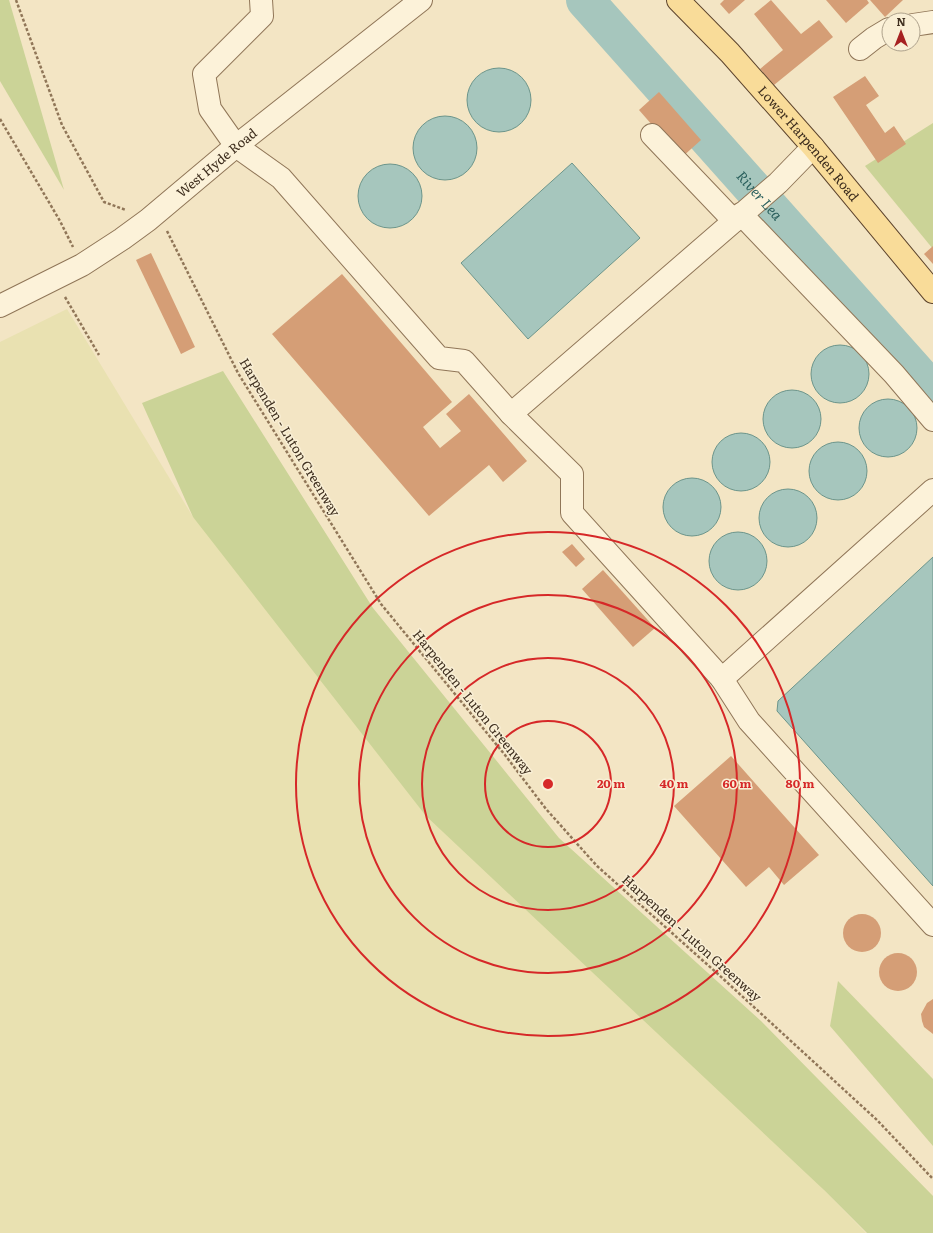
<svg xmlns="http://www.w3.org/2000/svg" width="933" height="1233" font-family="Literata,serif">
<style>
.farmland{fill:#e9e1b1}
.green{fill:#cbd397}
.water{fill:#a6c6bd;stroke:#6c958b}
.lines{fill:none;stroke-linecap:round;stroke-linejoin:round}
.river{stroke:#a6c6bd;stroke-width:38}
.building{fill:#d59e76}
.minor-casing{stroke:#907658;stroke-width:24}
.major-casing{stroke:#5d442d;stroke-width:24}
.path{stroke:#907658;stroke-width:2.5;stroke-dasharray:3 2;stroke-linecap:butt}
.minor{stroke:#fcf2d9;stroke-width:22}
.major{stroke:#f9dc99;stroke-width:22}
.ring{fill:none;stroke:#d62828;stroke-width:2}
.labels{text-anchor:middle;stroke-width:3;stroke-linejoin:round;paint-order:stroke}
.street-label{font-size:13px;fill:#3e2e1e;stroke:#f9efd5}
.water-label{font-size:14px;font-style:italic;fill:#2b605d;stroke:#f9efd5}
.centre{fill:#d62828;stroke:#f9efd5;stroke-width:2}
.ring-label{font-size:12px;text-anchor:middle;font-weight:bold;fill:#d62828;stroke:#f9efd5;stroke-width:3;stroke-linejoin:round;paint-order:stroke}
</style>
<rect width="100%" height="100%" fill="#f3e5c4"/>
<path class="farmland" d="M67,309L193,517L824,1190L866,1233H0V342Z"/>
<g class="green">
<path d="M0,0H9L64,190L0,81Z"/>
<path d="M933,123V249L865,166Z"/>
<path d="M223,371L373,608L559,838L761,1021L933,1196V1233H867L824,1190L426,816L193,517L142,403Z"/>
<path d="M838,981L933,1079V1146L830,1026Z"/>
</g>
<g class="water">
<circle cx="499" cy="100" r="32"/>
<circle cx="445" cy="148" r="32"/>
<path d="M572,163L640,238L528,339L461,263Z"/>
<circle cx="390" cy="196" r="32"/>
<circle cx="840" cy="374" r="29"/>
<circle cx="792" cy="419" r="29"/>
<circle cx="888" cy="428" r="29"/>
<circle cx="741" cy="462" r="29"/>
<circle cx="838" cy="471" r="29"/>
<circle cx="692" cy="507" r="29"/>
<circle cx="788" cy="518" r="29"/>
<circle cx="738" cy="561" r="29"/>
<path d="M933,557V886L777,711L778,701Z"/>
</g>
<g class="lines">
<path class="river" id="s1" d="M585,0L933,391"/>
</g>
<g class="building">
<path d="M724,0H745L729,14L720,4Z"/>
<path d="M771,0L801,34L819,20L833,37L774,85L760,69L783,50L754,14Z"/>
<path d="M826,0H867L869,3L846,23Z"/>
<path d="M870,0H903L885,17Z"/>
<path d="M865,76L879,96L866,105L885,133L894,126L906,144L878,163L833,97Z"/>
<path d="M659,92L701,140L681,158L639,110Z"/>
<path d="M933,246V264L924,254Z"/>
<path d="M151,253L195,347L181,354L136,260Z"/>
<path d="M342,274L452,402L423,427L440,448L461,431L446,414L469,394L527,461L503,482L489,465L429,516L272,334Z"/>
<path d="M572,544L585,559L576,567L562,552Z"/>
<path d="M603,570L655,628L633,647L582,589Z"/>
<path d="M731,756L819,855L784,885L769,867L746,887L674,806Z"/>
<circle cx="862" cy="933" r="19"/>
<circle cx="898" cy="972" r="19"/>
<path d="M933,999V1034L924,1027L922,1021L921,1014L927,1003Z"/>
</g>
<g class="lines">
<g class="minor-casing">
<g id="minor">
<path d="M261,0L262,16L204,74L210,109L236,146L281,178L439,358L464,361L511,414"/>
<path d="M913,25L933,22"/>
<path d="M860,49L874,38L889,29"/>
<path d="M652,135L734,221"/>
<path d="M741,214L894,374L933,420"/>
<path id="s2" d="M0,306L82,265L122,239L148,220L236,146L421,0"/>
<path d="M933,490L722,679L749,721L933,925"/>
<path d="M722,679L572,513V474L511,414L778,183L813,147"/>
</g>
</g>
<g class="major-casing">
<g id="major">
<path id="s3" d="M678,0L730,53L813,147L933,292"/>
</g>
</g>
<g class="path">
<path d="M16,0L62,125L104,202L126,210"/>
<path d="M0,119L60,221L73,247"/>
<path d="M167,231L238,373L381,604L505,755L546,809L597,866L719,975L877,1120L933,1179"/>
<path d="M65,297L99,355"/>
</g>
<use href="#minor" class="minor"/>
<use href="#major" class="major"/>
</g>
<g class="ring">
<circle cx="548" cy="784" r="63"/>
<circle cx="548" cy="784" r="126"/>
<circle cx="548" cy="784" r="189"/>
<circle cx="548" cy="784" r="252"/>
</g>
<g class="labels">
<g class="street-label">
<text dy="5" stroke="none"><textPath href="#s3" startOffset="194">Lower Harpenden Road</textPath></text>
<text dy="5" stroke="none"><textPath href="#s2" startOffset="261">West Hyde Road</textPath></text>
<text transform="translate(290 437) rotate(59)" y="5">Harpenden - Luton Greenway</text>
<text transform="translate(473 702) rotate(51)" y="5">Harpenden - Luton Greenway</text>
<text transform="translate(692 938) rotate(42)" y="5">Harpenden - Luton Greenway</text>
</g>
<g class="water-label">
<text dy="5" stroke="none"><textPath href="#s1" startOffset="262">River Lea</textPath></text>
</g>
</g>
<circle cx="548" cy="784" r="6" class="centre"/>
<g class="ring-label">
<text x="611" y="788">20 m</text>
<text x="674" y="788">40 m</text>
<text x="737" y="788">60 m</text>
<text x="800" y="788">80 m</text>
</g>
<g transform="translate(901 32)"><circle r="19" fill="#f9efd5" stroke="#aea28c"/>
<path d="M0-3L7 15L0 10L-7 15Z" fill="#a62121"/>
<text y="-6" font-size="11" font-weight="bold" text-anchor="middle" fill="#3e2e1e">N</text>
</g>
</svg>
